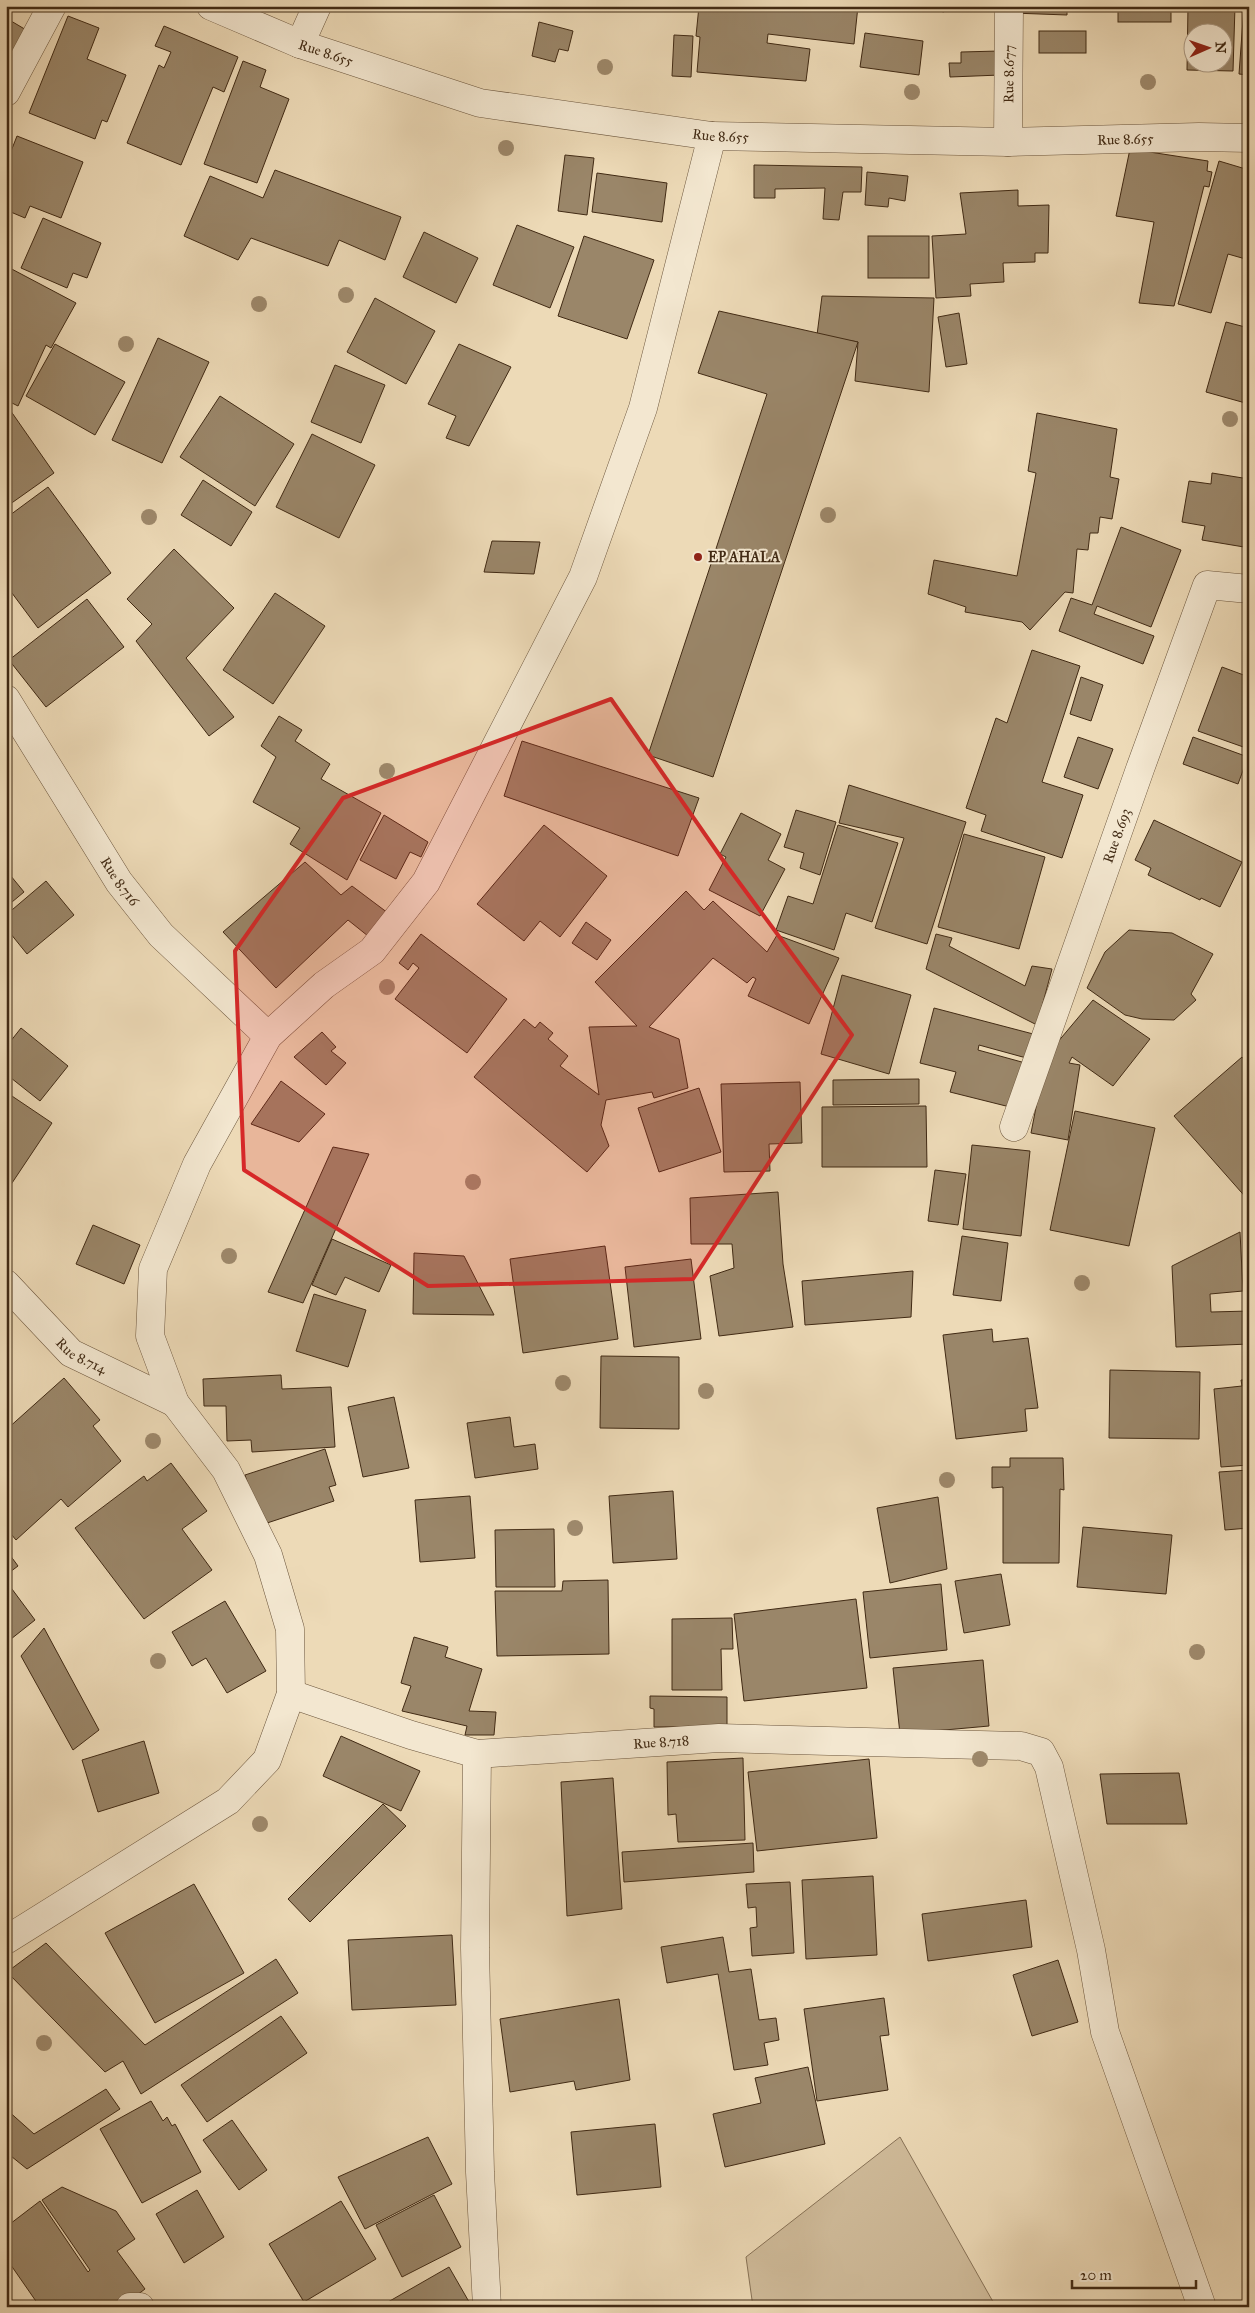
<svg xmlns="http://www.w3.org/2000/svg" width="1255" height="2313" font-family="'IM FELL Great Primer',serif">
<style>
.green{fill:#d0bc9b;stroke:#887358}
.building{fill:#9a8669;stroke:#412a14;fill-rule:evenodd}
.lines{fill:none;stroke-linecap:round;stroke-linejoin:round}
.minor-casing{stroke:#6c563d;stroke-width:29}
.tertiary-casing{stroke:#6c563d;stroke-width:29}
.minor{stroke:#f3e7d0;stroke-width:28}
.tertiary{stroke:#f3e7d0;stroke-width:28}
.tree{fill:#9e896c}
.marked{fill:#d62828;fill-opacity:0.2;stroke:#d62828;stroke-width:4;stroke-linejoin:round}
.poi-dot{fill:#8f2418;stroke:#f3e7d0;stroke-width:2}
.labels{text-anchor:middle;stroke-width:4;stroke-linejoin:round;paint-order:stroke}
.street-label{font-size:14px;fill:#412a14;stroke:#f3e7d0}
.poi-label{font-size:14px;font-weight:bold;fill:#412a14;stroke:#f3e7d0;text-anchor:start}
</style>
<rect width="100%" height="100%" fill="#eddab7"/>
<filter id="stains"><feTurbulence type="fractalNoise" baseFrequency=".004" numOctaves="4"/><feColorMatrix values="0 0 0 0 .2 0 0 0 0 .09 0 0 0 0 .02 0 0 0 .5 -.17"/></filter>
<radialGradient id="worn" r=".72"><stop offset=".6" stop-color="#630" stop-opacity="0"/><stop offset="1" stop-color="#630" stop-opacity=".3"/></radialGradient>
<path class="green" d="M900,2137L996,2307H753L746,2257Z"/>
<g class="building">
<path d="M699,6H858L854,44L768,34L767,43L810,49L806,81L697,72L700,37L696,36Z"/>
<path d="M913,6H945L944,12Z"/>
<path d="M1012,6H1067V15L1012,13Z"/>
<rect x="1118" y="6" width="53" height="16"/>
<path d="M1188,6H1235L1233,71L1187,70ZM1192,32H1222V62H1192Z"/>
<path d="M1244,6H1249V75L1239,74Z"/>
<path d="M68,16L99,28L87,59L126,75L107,122L102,120L95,139L29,113Z"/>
<path d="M6,18L33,34L6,75Z"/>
<path d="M539,22L573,31L568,51L559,49L555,62L532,56Z"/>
<path d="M164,26L238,57L224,92L213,87L181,165L127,143L159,65L164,68L171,52L155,46Z"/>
<rect x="1039" y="31" width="47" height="22"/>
<path d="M865,33L923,41L919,75L860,67Z"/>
<path d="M674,35L693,36L691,77L672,76Z"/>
<path d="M999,51L1000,75L950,77L949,63H961V52Z"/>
<path d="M243,61L266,70L260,87L289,99L257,183L204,164Z"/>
<path d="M17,136L83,162L61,218L30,206L25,218L6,210V164Z"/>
<path d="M1130,149L1208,161L1207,171L1212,172L1209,187L1204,186L1174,306L1139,303L1154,222L1116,216Z"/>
<path d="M565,155L594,158L587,215L558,211Z"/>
<path d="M1219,161L1249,170V260L1228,254L1211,313L1178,304Z"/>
<path d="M754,165L862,167L861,192H843L839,220L823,219L825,188L775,189V198H754Z"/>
<path d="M275,170L401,217L385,260L339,240L328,266L251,238L238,260L184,236L210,176L263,198Z"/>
<path d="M867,172L908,176L905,201L889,198L888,207L865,205Z"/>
<path d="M597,173L667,183L662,222L592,212Z"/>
<path d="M1018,190V206L1049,205L1048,253H1035V262L1003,263L1004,282L970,284L971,296L936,298L932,236L966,234L960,193Z"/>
<path d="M43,218L101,243L87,278L73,273L67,288L21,268Z"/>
<path d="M517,225L574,247L550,308L493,285Z"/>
<path d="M424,232L478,258L456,303L403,277Z"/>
<path d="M584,236L654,260L627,339L558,316Z"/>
<rect x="868" y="236" width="61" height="42"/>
<path d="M6,266L76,303L51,348L46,345L18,406L6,400Z"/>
<path d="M822,296L934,298L929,392L855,381L858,342L817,335Z"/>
<path d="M375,298L435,331L406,384L347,352Z"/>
<path d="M719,311L858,342L713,777L648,755L767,394L698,373Z"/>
<path d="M959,313L967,364L946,367L938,317Z"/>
<path d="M1226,322L1249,328V404L1206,392Z"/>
<path d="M158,338L209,362L162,463L112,440Z"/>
<path d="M55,344L125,382L95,435L26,396Z"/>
<path d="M459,344L511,367L469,446L446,438L456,416L428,404Z"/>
<path d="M335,365L385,385L361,443L311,422Z"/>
<path d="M220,396L294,444L255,506L180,457Z"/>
<path d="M8,407L54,473L6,507V408Z"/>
<path d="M1037,413L1117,429L1110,477L1119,479L1112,519L1100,517L1098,533H1090L1088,550L1077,549L1073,593L1065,592L1030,630L1022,622L965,612L966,607L928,594L934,560L1017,576L1036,473L1028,471Z"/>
<path d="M312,434L375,465L339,538L276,507Z"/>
<path d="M1212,473L1249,479V520L1244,547L1202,540L1205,526L1182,522L1189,481L1211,484Z"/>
<path d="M203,480L252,512L231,546L181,515Z"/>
<path d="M48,487L111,573L38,628L6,585V518Z"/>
<path d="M1121,527L1181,550L1151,627L1097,606L1094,614L1154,636L1143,664L1059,631L1071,598L1092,605Z"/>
<path d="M492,541L540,542L534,574L484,572Z"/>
<path d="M174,549L234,608L186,658L234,717L209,736L136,641L152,624L127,599Z"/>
<path d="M275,593L325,626L273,704L223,670Z"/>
<path d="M87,599L124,647L46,707L9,660Z"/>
<path d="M1032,650L1080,666L1042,782L1083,795L1062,858L981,831L986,815L966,808L996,718L1007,723Z"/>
<path d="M1222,667L1249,677V749L1198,731Z"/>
<path d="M1081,677L1103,685L1091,721L1070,714Z"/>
<path d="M279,716L302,730L295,741L330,764L321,779L381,813L347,880L290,844L300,828L253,802L276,757L261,746Z"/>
<path d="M1078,737L1113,749L1098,789L1064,777Z"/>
<path d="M1193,737L1248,757L1238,784L1183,764Z"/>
<path d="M522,741L699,798L678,856L504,796Z"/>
<path d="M849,785L966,822L927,944L875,928L904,838L839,823Z"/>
<path d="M796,810L836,822L820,875L800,868L804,853L784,847Z"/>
<path d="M741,813L781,834L768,860L785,869L760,916L709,890L726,857L720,854Z"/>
<path d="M384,815L428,842L421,857L410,852L396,879L360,860Z"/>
<path d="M1154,820L1242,862L1220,907L1201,898L1200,900L1148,875L1151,868L1135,860Z"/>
<path d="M544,825L607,876L560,937L540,921L524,941L477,904Z"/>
<path d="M838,825L898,843L872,922L846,913L834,950L776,930L788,896L813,904Z"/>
<path d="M964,834L1045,857L1019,949L938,927Z"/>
<path d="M305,862L341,895L352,886L388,913L368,936L348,920L276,988L223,932Z"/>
<path d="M6,870L24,892L6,907Z"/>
<path d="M46,881L74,915L27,954L6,928V915Z"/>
<path d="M686,891L704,910L713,901L767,952L777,935L839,958L809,1024L748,996L756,979L753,977L747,983L713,958L649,1027L679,1039L688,1088L654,1098L652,1092L606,1100L601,1125L609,1146L587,1172L474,1077L524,1019L535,1028L540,1022L553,1033L548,1039L568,1056L560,1066L599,1095L589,1027L637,1026L595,982Z"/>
<path d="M586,922L611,940L597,960L572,943Z"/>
<path d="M1129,930L1172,933L1213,954L1191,994L1196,1000L1174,1020L1142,1019L1125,1015L1087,988L1105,952Z"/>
<path d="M421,934L507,999L467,1053L395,999L419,968L413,963L408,970L399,963Z"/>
<path d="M936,934L952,938L949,946L1025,986L1032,966L1052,969L1037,1025L926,969Z"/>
<path d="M842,975L911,995L889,1074L821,1054Z"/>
<path d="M1093,1000L1150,1039L1113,1086L1072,1057L1069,1063L1080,1065L1068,1140L1031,1133L1046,1056Z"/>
<path d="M934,1008L1037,1035L1030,1059L979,1045L978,1050L1029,1064L1018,1109L950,1092L956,1072L920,1063Z"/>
<path d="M21,1028L68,1066L40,1101L6,1074V1047Z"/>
<path d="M322,1032L336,1047L331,1051L346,1063L326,1085L294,1057Z"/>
<path d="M1242,1057L1249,1065V1201L1174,1116Z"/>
<path d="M919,1079V1104L833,1105V1080Z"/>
<path d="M281,1081L325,1114L299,1142L251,1124Z"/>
<path d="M800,1082L802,1143L769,1144L770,1171L724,1172L721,1084Z"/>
<path d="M699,1088L721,1152L659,1172L638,1108Z"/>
<path d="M6,1092L52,1123L6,1192Z"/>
<path d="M926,1106L927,1167H822V1107Z"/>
<path d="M1075,1111L1155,1128L1129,1246L1050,1230Z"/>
<path d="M972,1145L1030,1151L1021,1236L963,1229Z"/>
<path d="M333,1147L369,1154L303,1303L268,1292Z"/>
<path d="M935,1170L966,1174L958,1225L928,1221Z"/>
<path d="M778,1192L783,1264L793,1327L719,1336L710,1276L734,1268L732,1244H691L690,1198Z"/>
<path d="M93,1225L140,1245L124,1284L76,1264Z"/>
<path d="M1240,1232L1243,1291L1210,1294L1211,1312L1249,1311V1344L1176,1347L1172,1266Z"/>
<path d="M962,1236L1008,1243L1001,1301L953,1295Z"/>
<path d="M332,1239L391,1265L379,1292L345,1277L336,1295L312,1285Z"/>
<path d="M605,1246L618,1339L523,1353L510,1259Z"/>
<path d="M414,1253L464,1256L494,1315L413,1314Z"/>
<path d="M691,1259L701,1339L634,1347L625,1267Z"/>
<path d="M913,1271L911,1317L805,1325L802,1281Z"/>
<path d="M314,1294L366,1310L348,1367L296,1351Z"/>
<path d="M992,1329L993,1342L1028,1338L1038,1408L1025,1409L1027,1431L956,1439L943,1335Z"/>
<path d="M601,1356L679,1357V1429L600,1428Z"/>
<path d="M1110,1370L1200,1372L1199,1439L1109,1438Z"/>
<path d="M281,1375L282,1389L331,1387L335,1447L252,1452L251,1440L227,1441L226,1406H204L203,1379Z"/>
<path d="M64,1378L100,1420L93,1426L121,1461L68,1507L61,1499L16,1540L6,1528V1430Z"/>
<path d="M1241,1380H1249V1465L1221,1467L1214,1389L1242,1386Z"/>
<path d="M394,1397L409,1468L363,1477L348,1407Z"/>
<path d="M510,1417L514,1447L535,1444L538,1469L475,1478L467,1423Z"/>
<path d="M325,1449L336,1485L329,1487L334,1501L261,1525L245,1475Z"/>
<path d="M1010,1458H1063L1064,1490L1060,1489L1059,1563H1003V1487L992,1488V1467H1010Z"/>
<path d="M171,1463L207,1511L182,1529L212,1570L144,1619L75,1528L144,1476L147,1481Z"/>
<path d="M1249,1470V1528L1225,1530L1219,1472Z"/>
<path d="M673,1491L677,1559L613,1563L609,1496Z"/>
<path d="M470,1496L475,1558L420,1562L415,1500Z"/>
<path d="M938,1497L947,1569L890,1583L877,1508Z"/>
<path d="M1083,1527L1172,1535L1166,1594L1077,1587Z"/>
<path d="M554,1529L555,1587H496L495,1530Z"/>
<path d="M7,1551L18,1566L6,1575V1552Z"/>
<path d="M1001,1574L1010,1625L964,1633L955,1581Z"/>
<path d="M608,1580L609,1654L497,1656L495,1591H562L563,1581Z"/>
<path d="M6,1581L35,1620L11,1639L6,1633Z"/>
<path d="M941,1584L947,1650L870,1658L863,1592Z"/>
<path d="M856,1599L867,1688L744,1701L734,1614Z"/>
<path d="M225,1601L266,1671L227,1693L206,1658L192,1666L172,1632Z"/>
<path d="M732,1618L733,1649H721L722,1690H672V1619Z"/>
<path d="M44,1628L99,1730L73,1750L21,1656Z"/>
<path d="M414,1637L448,1647L445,1657L482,1669L469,1711L496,1712L494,1735H465L467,1726L402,1711L411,1686L401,1683Z"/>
<path d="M983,1660L989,1726L900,1734L893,1668Z"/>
<path d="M650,1696L727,1697V1726L654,1727V1709L650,1708Z"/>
<path d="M341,1736L420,1771L401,1811L323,1776Z"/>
<path d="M144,1741L159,1793L98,1812L82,1760Z"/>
<path d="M743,1758L745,1840L678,1842L676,1814L668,1815L667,1762Z"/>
<path d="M869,1759L877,1838L757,1851L748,1772Z"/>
<path d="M1179,1773L1187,1824H1107L1100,1774Z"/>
<path d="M613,1778L622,1909L567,1916L561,1782Z"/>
<path d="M383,1804L406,1826L310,1922L288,1899Z"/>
<path d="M753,1843L754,1872L624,1882L622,1852Z"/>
<path d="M873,1876L877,1955L806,1959L802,1880Z"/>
<path d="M790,1882L794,1953L752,1956L750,1928L757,1927L756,1907L748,1908L746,1884Z"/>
<path d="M194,1884L244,1973L155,2023L105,1933Z"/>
<path d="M1026,1900L1032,1947L928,1961L922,1914Z"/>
<path d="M452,1935L456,2005L352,2010L348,1940Z"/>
<path d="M723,1937L729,1972L751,1969L759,2020L776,2018L779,2040L764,2043L768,2065L734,2070L718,1974L667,1983L661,1947Z"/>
<path d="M46,1943L145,2045L276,1959L298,1993L141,2094L123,2061L105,2072L7,1972Z"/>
<path d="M1058,1960L1078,2022L1032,2036L1013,1975Z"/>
<path d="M884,1998L889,2035L880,2036L888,2090L817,2101L804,2009Z"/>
<path d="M619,1999L630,2080L576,2090L574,2081L510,2092L500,2019Z"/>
<path d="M281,2016L307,2053L207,2122L181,2085Z"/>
<path d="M808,2067L825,2144L725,2167L713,2114L761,2103L755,2078Z"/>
<path d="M106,2089L120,2109L27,2169L6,2152V2109L34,2134Z"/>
<path d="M151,2101L163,2121L167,2117L172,2126L175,2124L201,2172L142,2203L100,2129Z"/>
<path d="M232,2120L267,2170L239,2190L203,2140Z"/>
<path d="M655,2124L661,2187L577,2195L571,2132Z"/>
<path d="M428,2137L452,2184L365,2229L338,2177Z"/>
<path d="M62,2187L116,2211L135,2239L117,2251L145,2289L121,2307H40L6,2258V2227L40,2201L88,2272L90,2270L42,2200Z"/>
<path d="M197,2190L224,2237L184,2263L156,2214Z"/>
<path d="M434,2195L461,2247L402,2277L376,2225Z"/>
<path d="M341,2201L376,2259L304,2302L269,2244Z"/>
<path d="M449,2267L472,2307H381V2306Z"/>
</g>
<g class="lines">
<g class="minor-casing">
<g id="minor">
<path d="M300,44L317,6"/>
<path d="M6,92L52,6"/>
<path id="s1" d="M1008,142L1009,6"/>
<path id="s2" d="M6,699L119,882L161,935L268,1036"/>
<path id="s3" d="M1014,1127L1140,769L1207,585L1249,589"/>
<path id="s4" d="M6,1284L71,1353L175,1403"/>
<path id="s5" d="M291,1694L411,1735L477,1754L719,1738L1021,1746L1041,1752L1049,1767L1091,1950L1105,2032L1202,2307"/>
<path d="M477,1754L475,1948L480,2172L487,2307"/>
<path d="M6,1940L228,1801L267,1760L291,1694L290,1629L268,1555L226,1470L175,1403L150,1336L153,1269L197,1164L268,1036L324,985L372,951L426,882L583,577L643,408L712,136"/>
<path d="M130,2307H140"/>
</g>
</g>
<g class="tertiary-casing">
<g id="tertiary">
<path id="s6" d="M211,6L300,44L480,103L712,136L1008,142L1199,137L1249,138"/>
</g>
</g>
<use href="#minor" class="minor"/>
<use href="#tertiary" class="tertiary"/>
</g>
<g class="tree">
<circle cx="605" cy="67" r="8"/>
<circle cx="1148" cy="82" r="8"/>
<circle cx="912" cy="92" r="8"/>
<circle cx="506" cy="148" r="8"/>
<circle cx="346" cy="295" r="8"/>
<circle cx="259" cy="304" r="8"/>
<circle cx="126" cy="344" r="8"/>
<circle cx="1230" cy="419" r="8"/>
<circle cx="828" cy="515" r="8"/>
<circle cx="149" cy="517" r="8"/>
<circle cx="387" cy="771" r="8"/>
<circle cx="387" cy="987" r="8"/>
<circle cx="473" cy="1182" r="8"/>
<circle cx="229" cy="1256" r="8"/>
<circle cx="1082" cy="1283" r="8"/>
<circle cx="563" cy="1383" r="8"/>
<circle cx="706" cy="1391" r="8"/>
<circle cx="153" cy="1441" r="8"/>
<circle cx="947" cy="1480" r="8"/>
<circle cx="575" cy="1528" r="8"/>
<circle cx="1197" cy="1652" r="8"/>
<circle cx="158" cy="1661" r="8"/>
<circle cx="980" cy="1759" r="8"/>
<circle cx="260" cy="1824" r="8"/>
<circle cx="44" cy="2043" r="8"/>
</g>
<path class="marked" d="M611,699L727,866L852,1035L693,1279L428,1286L244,1170L235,951L343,798Z"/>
<circle class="poi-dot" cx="698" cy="557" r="5"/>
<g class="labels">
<g class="street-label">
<text dy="5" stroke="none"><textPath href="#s6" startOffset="124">Rue 8.655</textPath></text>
<text dy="5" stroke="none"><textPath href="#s1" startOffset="68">Rue 8.677</textPath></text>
<text dy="5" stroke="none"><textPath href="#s6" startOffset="529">Rue 8.655</textPath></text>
<text dy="5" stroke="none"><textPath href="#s6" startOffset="934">Rue 8.655</textPath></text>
<text dy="5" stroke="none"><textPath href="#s3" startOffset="309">Rue 8.693</textPath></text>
<text dy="5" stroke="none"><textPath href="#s2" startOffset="215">Rue 8.716</textPath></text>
<text dy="5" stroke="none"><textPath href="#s4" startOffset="105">Rue 8.714</textPath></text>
<text dy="5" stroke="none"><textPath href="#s5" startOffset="380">Rue 8.718</textPath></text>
</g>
<g class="poi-label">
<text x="708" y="562">EP AHALA</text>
</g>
</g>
<rect width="1255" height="2313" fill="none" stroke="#eddab7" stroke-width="25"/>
<rect x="8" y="8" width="1240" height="2298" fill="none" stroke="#412a14" stroke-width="2.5"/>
<rect x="12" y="12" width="1230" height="2288" fill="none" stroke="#412a14"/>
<g transform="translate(1208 48) rotate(88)"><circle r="24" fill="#f3e7d0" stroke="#ac9b85"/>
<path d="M0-4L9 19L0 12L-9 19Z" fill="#8f2418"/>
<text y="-8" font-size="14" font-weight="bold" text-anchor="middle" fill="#412a14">N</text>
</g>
<path d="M1072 2280v8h124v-8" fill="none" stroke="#412a14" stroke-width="2.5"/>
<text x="1080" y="2280" font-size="15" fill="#412a14" stroke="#f3e7d0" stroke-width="4" paint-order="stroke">20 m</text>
<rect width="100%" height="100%" filter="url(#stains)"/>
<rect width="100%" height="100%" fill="url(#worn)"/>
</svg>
